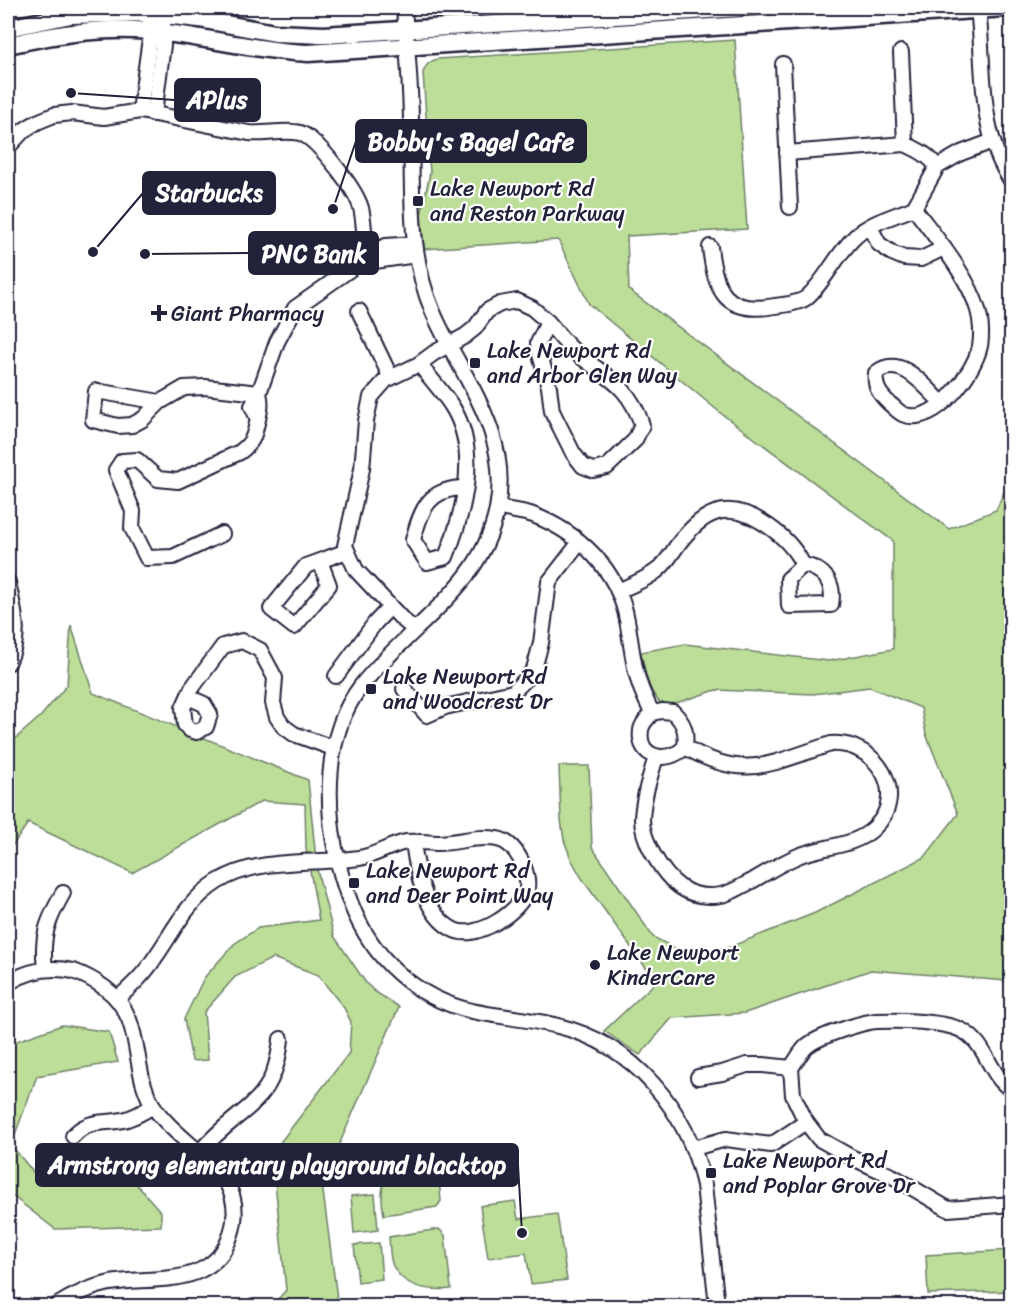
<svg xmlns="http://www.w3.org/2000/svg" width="1019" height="1314" font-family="Sriracha,sans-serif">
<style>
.green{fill:#bcde98;stroke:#6f806a;stroke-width:1.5}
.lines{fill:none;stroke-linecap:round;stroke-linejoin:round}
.minor-casing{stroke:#22223b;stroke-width:18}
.major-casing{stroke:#22223b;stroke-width:21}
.minor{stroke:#fff;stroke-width:14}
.major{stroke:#fff;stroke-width:16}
.poi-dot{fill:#22223b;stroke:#fff;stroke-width:2}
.labels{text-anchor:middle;stroke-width:4.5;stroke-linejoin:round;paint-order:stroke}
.poi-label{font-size:22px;fill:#22223b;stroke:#fff;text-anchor:start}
.leader{fill:none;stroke:#22223b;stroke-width:2}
.callout-dot{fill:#22223b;stroke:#fff;stroke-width:2}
.callout{fill:#22223b;stroke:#22223b;stroke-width:2}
.callout-label{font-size:24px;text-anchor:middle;font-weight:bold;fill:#fff}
</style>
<rect width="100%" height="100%" fill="#fff"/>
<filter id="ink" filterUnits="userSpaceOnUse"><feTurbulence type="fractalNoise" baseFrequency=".0167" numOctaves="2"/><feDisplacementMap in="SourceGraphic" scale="12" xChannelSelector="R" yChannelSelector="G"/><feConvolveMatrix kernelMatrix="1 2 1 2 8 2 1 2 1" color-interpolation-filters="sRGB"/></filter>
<g filter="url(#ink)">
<g class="green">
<path d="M735,40L747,229L627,236L629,290L949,529L996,510L1011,476V988L1007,981L871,970L745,1013L672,1018L640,1055L604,1031L656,982L583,880L571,859L564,840L561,820L559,766H589L592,847L653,937L697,960L815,913L925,857L958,814L926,734L921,708L870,687L813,694L716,690L667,706C650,702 644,668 641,652L685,644L829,661L893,649V541L723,415L589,304L558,240L424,249L421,215L430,173L423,73C426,64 429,62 437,59Z"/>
<path d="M71,625L93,693L308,780L317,870L334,936L366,983L374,991L399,1007L322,1184L338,1306H272L286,1290L272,1153L349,1053L351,1022L344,1008L318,975L273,958L235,977L204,1012L208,1060L192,1061L184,1019L204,978L234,944L258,928L319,920L306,849L305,804L262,801L132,873L28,823L8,852V745L41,716L67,685Z"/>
<path d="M62,1025L109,1032L118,1062L37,1076L11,1145L38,1178L123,1169L161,1212V1226L55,1229L11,1195H8V1048L11,1043Z"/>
<path d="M436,1147L441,1201L437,1207L384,1215C375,1171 396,1155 436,1147Z"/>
<path d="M375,1194L378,1230L354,1233L351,1196Z"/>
<path d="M515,1201L518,1219L557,1214L567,1280L531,1284L526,1253L488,1258L480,1206Z"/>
<path d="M439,1229L445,1235L451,1289C429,1291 404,1288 393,1266C389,1257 390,1246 389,1237Z"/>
<path d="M379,1243L382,1279L358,1282L354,1245Z"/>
<path d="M1011,1250V1291L928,1294L926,1255Z"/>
</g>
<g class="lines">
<g class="minor-casing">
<g id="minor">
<path d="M404,8C407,47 411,85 411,124C413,188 407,252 433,312C461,378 512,431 497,509C487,561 453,594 417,628C398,647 377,665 361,686C316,745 326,839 351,904C372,958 415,998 472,1011C500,1017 530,1019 558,1026C634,1044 688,1111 704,1185L717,1306"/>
<path d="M978,8C985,65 977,131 1012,182"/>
<path d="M901,52L905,144"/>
<path d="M783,64L790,207"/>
<path d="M140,111L151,31L149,24"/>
<path d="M154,114L163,45V23"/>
<path d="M8,143L11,144L24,130L37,122L54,115L72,113L104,117L140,111L249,133C265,135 284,129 300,133C318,139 356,190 361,208C365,224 364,242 366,259"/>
<path d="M787,153L905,144C918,150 929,155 937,167"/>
<path d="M914,208C935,237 968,275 978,310C981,320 982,335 980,346C974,373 936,425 905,415C900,414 894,407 890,404C880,395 874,387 876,373C901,353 925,387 942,403"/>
<path d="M914,208L937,167L961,153L993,141"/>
<path d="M870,227L879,244L892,253L904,258L921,259L944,248"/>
<path d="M710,247C715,291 725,315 775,306C784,305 799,303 806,298C826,281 836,254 856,236C871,222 895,216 914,208"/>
<path d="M366,259L375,261L416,255"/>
<path d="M359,311L391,378"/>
<path d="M548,322C556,331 564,342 573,350C604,377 628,382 642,425L635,440L607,467L593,470L583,466L573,453L552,411L549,387L539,351L538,343Z"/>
<path d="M419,364C430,378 444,393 453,408C480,453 464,512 446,557L427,562L413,540C421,509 429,488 465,488"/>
<path d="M160,402L96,391L93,420L118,426L132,425L143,419L160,402L184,388L205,387L259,393"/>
<path d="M258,419L252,406L259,393L277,342L295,308L379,249L386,246L415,244"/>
<path d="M498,507C509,511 522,511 533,515C580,533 618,570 627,620C631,640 632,660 638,679C641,691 647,702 652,713"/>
<path d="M222,534L173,557L147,558L132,528L133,511L116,470L122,461L137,460L158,479L178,481L240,452C252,443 254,437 257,423C260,411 262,405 259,393"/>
<path d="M320,561L329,585L294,627L271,609L306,566L347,551"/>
<path d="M803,565C825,569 835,583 831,605L789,606L788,579Z"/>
<path d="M8,582C14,612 22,634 8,663"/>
<path d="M618,591C632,585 647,579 659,569C667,562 673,551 679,543C703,512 726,500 762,522C780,533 794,546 803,565"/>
<path d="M415,630L402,619L356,570L345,546L362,469L366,421L371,397L386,380L419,364L434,353L465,336L475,328L487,311L500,304L517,301L532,308L548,322"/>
<path d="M336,676L375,623L390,607"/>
<path d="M404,689L427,715L445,707L513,692L528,677L534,669L541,643L549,582L580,542"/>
<path d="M188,697L204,704L210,714L206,727L197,732L190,730L185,725L183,708L192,688L223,646L242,641L260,650L275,678L273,703L277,717L283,726L294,734L333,748"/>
<path d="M662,711L673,712C684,723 687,731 685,747C667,765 637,758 641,730C642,723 648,718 652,713Z"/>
<path d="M656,757C650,777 643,797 642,819C642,831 647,843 653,854C668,881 687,901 721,895C732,893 740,887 750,882C766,873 781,863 798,856C822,846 855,847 874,828C910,794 876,741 831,744C771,763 745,782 685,747"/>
<path d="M45,969C41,936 47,922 63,893"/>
<path d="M8,983C27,971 50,966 73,971C85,975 94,980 105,988C148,1020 128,1071 156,1110C185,1151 251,1172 231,1234C214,1289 154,1276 110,1283C90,1287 73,1295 56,1306"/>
<path d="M117,999C131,987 144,975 154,959C174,931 186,902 217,882C259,856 312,865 359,858C374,856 387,847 402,843C413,840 426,843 438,843C457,843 478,835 497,839C510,841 519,855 524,867C526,873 528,882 527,889C522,911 476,941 454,930C424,915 417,872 413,842"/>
<path d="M791,1068L793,1095L806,1122"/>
<path d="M698,1077L722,1073L747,1065H763L791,1068C796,1061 801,1051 807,1046C819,1036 862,1022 877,1021C898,1020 945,1021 963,1031C988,1045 988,1075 1012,1090"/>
<path d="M73,1136C88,1118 106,1125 127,1119C136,1116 145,1111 153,1106"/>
<path d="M694,1148L726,1139L771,1145L806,1122L819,1139L853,1158L894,1177L948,1209L1012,1204"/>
<path d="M199,1153C237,1106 274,1109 281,1039"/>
</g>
</g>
<g class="major-casing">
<g id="major">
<path d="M8,28L71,15L147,13L199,19L275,33L324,35L739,8"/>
<path d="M8,45C60,33 113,25 167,33C215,39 260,51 308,53L1006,8"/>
</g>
</g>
<use href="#minor" class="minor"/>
<use href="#major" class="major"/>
</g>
</g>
<g class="poi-dot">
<rect x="412" y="195" width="12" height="12" rx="3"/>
<path d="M156 304h6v6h6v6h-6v6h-6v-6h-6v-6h6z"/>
<rect x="469" y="357" width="12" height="12" rx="3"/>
<rect x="365" y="683" width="12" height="12" rx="3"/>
<rect x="348" y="877" width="12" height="12" rx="3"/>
<circle cx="595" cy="965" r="6"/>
<rect x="705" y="1167" width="12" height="12" rx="3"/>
</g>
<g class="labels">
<g class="poi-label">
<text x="430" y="196">Lake Newport Rd<tspan x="430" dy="25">and Reston Parkway</tspan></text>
<text x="171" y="321">Giant Pharmacy</text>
<text x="487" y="358">Lake Newport Rd<tspan x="487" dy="25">and Arbor Glen Way</tspan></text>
<text x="383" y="684">Lake Newport Rd<tspan x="383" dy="25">and Woodcrest Dr</tspan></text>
<text x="366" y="878">Lake Newport Rd<tspan x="366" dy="25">and Deer Point Way</tspan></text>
<text x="607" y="960">Lake Newport<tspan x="607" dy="25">KinderCare</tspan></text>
<text x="723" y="1168">Lake Newport Rd<tspan x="723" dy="25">and Poplar Grove Dr</tspan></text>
</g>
</g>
<path class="leader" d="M71 93L175 100M333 209L356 141M93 252L143 193M145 254L249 253M522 1233L518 1165"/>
<g class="callout-dot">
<circle cx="71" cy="93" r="6"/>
<circle cx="333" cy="209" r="6"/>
<circle cx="93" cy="252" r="6"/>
<circle cx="145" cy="254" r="6"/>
<circle cx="522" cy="1233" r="6"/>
</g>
<g class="callout">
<rect x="175" y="79" width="85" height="42" rx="6"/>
<rect x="356" y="120" width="230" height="42" rx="6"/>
<rect x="143" y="172" width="132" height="42" rx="6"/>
<rect x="249" y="232" width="129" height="42" rx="6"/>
<rect x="36" y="1144" width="482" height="42" rx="6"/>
</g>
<g class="callout-label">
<text x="217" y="108">APlus</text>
<text x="471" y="150">Bobby's Bagel Cafe</text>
<text x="209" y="201">Starbucks</text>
<text x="314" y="262">PNC Bank</text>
<text x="277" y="1173">Armstrong elementary playground blacktop</text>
</g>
<rect width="1019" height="1314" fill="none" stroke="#fff" stroke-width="30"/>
<rect x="15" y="15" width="989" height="1284" fill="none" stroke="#22223b" stroke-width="2" filter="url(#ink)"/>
</svg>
